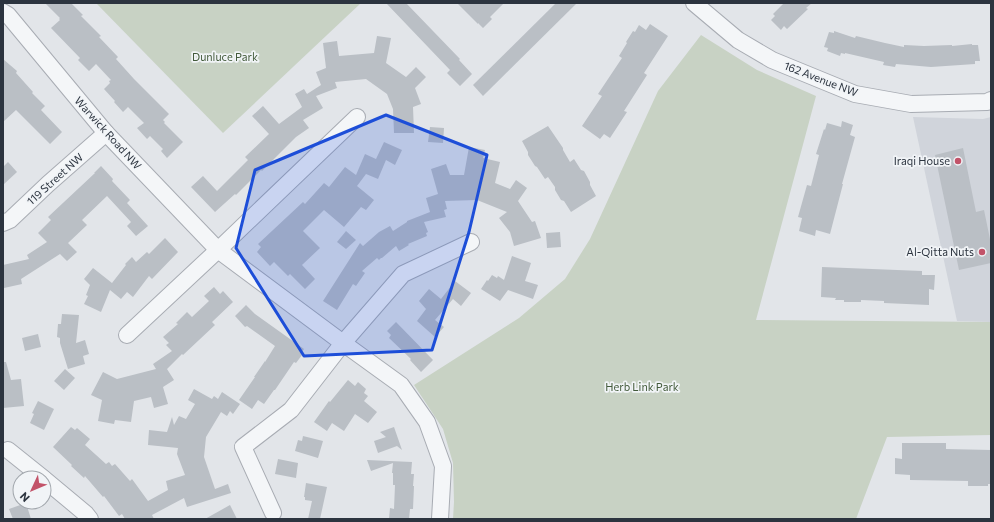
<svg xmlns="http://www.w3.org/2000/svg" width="994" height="522" font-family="Commissioner,sans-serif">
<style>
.built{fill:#d0d4db}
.green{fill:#c8d2c4}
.building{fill:#babfc5}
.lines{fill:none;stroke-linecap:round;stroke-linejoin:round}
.minor-casing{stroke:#a8acb3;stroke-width:18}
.minor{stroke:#f4f6f8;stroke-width:16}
.marked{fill:#1d4ed8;fill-opacity:0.2;stroke:#1d4ed8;stroke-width:3;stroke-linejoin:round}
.poi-dot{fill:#c25369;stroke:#f1f4f7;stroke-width:1.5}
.labels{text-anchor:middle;stroke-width:3.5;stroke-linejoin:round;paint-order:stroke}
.park-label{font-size:11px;fill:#425a3a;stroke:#f1f4f7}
.street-label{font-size:11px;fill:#2c343f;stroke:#f1f4f7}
.poi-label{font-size:11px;fill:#2c343f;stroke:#f1f4f7;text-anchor:end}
</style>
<rect width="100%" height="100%" fill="#e2e5e9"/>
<path class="built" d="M913,117L983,119L991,117V322L957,321Z"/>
<g class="green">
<path d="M96,3H361L223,133Z"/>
<path d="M701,35L757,70L816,96L756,320L991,322V435L887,437L856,519H453L454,502L453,463L443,429L414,385L519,318L565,279L590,239L658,91Z"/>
</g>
<g class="building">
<path d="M45,3H71L83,15L81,16L101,36L99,37L118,57L116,59L134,79L169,114L163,120L165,122L164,123L183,142L167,158L161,151L163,149L150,136L147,139L137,128L144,123L128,107L123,112L114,102L115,101L104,89L110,83L109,81L111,80L96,64L89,71L78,60L80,58L51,28L60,20L59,19L60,18Z"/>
<path d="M386,3H406L460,59L459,60L472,74L460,86L447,73L450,70Z"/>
<path d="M457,3H504L490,17L492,19L483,28L478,23V24Z"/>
<path d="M556,3H577L483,96L473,85Z"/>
<path d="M784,3H812L806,8L808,9L787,29L784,26L781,30L771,20L775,16L773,14Z"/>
<path d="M650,24L668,36L644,73L647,75L624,111L627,112L610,138L604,134L600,139L582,126L602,96L598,94L622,58L619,56L627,43L626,42L633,31L635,32L639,25L646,30Z"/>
<path d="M834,31L855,38L856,36L885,43L904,47V45L924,46L952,45V46L972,44V45H978L980,61H975V64L931,67L896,64L895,67L883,65L884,62L845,53V54L841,53L840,56L827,51L828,48L824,47L829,32L834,33Z"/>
<path d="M377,36L391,38L386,63L406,77L416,67L426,77L415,88L421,104L413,107L414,133H394L393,109L387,94L366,79L335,82L337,88L316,96L323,108L303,120L309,128L296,137L262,171L261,170L236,195L235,194L215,212L191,187L203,176L217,191L248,160L245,157L269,134L252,116L263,106L279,124L302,107L295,94L304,89L307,94L321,85L316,72L326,68L323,43L337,41L339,56L374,53Z"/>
<path d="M3,59L17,71L16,73L33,92L32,93L45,106L41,110L62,132L50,144L16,110L3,122Z"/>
<path d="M842,121L853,125L850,135L855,137L842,184H843L830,234L816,230L815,236L799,231L802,218L798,217L807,185L811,186L819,155L816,154L824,129L825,130L827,123L841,127Z"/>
<path d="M548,126L563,148V150L570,162L574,159L581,170L584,171L590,182V185L596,196L571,212L564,201L561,200L555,190V187L548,177L545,179L537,167L535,166L528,155V152L522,141Z"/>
<path d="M430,127L444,128L443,143L428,142Z"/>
<path d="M384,142L402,150L395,165L386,160L378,179L366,174L357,186L374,200L366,210L361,207L344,227L324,210L303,231L320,248L302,265L315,279L305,289L290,274L288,276L274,262L270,266L257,252L261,247L258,244L303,202L305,204L324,183L329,187L345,167L356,175L365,154L376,159Z"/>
<path d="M469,147L485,150L483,158L500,162L495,183L510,189L516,180L527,188L518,201L532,222L535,221L541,238L514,246L510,232L499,218L507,212L477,200L445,201L447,209L444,210L446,217L424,222L428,232L426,233L427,236L408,244L409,245L399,251L396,246L382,258H381L379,260L377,258L362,271L365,273L356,286L353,284L337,310L323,301L360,243L363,246L379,232L390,226L393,231L407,222V221L430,212L426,198L438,194L431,169L446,164L450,175H464Z"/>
<path d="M963,148L976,212L984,210L991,244V263L959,270L935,155Z"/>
<path d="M8,162L17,172L3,185V167Z"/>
<path d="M101,166L113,179L112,181L130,200L127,203L148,226L136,236L127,226L131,222L107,196L82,220L87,225L68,243L77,252L67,261L60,254L21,279L22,284L4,288L3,282V265L29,259L27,255L47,242L38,233L51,220L48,217L95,173H94Z"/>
<path d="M346,231L356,240L346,249L337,242Z"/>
<path d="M560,232L561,247L547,248L546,233Z"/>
<path d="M165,238L178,252L152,279L149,276L133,297L127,292L121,299L110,290L101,312L84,304L88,296L86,295L90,285L84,279L93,268L112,283L126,265L125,264L132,257L136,262L147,252L149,254Z"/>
<path d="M512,256L531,263L525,281L538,285L533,299L508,290L500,301L481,289L487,280L488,281L492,275L497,278L498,276L504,280Z"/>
<path d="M822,267L922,271V275H935L934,290L929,289V305L884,303V301L861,300V302H844V300H835L836,298L821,297Z"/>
<path d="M455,281L471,293L461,306L453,299L435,320L444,327L435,337L417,321L426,309L419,301L429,289L441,299Z"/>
<path d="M214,287L220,294L223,291L233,302L212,322L215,325L183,355L182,354L167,369L174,380L163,387L168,404L154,408L151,397L134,401L131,422L115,420L114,424L98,421L102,400L91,395L103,372L117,379L156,369L153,364L172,351L166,345L169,343L163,337L178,324L176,323L187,312L192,317L209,301L204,296Z"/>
<path d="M246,305L255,314L304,349L301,353L302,355L296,363L294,362L275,390H274L264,404L258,400L252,409L239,400L255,377H254L265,361V362L275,346L247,326L245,327L235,316Z"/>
<path d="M62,314L79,315L76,343L85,340L89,354L83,356L85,364L68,369L60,343V338L57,337L58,324H61Z"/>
<path d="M396,322L433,360L421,372L410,360L411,359L389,338L391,335L387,331Z"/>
<path d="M38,334L41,347L25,351L22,338Z"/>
<path d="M3,362H6L11,380L21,379L24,406L3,408Z"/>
<path d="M65,369L75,378L64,390L54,381Z"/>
<path d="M348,380L355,386L358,382L366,389L364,393L368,396L364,401L377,412L368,423L355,414L344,431L332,423L327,431L314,422L329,401L330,402Z"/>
<path d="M194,389L212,399L214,396L218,399L222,392L240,404L233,414L230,411L227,416L221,412L206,437L204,457L215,489L228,484L231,493L187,507L184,498L152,515L154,519H125L122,514L119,516L104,496L103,497L85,476L84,478L71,466L72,465L53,447L71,427L75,430L77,428L90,439L85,445L106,464L109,462L112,466L115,464L130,481L132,479L148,501L168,490L166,481L185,475L177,454L178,448L148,445L149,430L167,432L172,417L174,425L179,416L186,419L195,404L188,400Z"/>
<path d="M38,401L54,409L44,430L30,423L34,414L32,413Z"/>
<path d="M394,427L402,450L397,446L378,453L374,441L386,437L380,432Z"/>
<path d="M303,436L323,441L318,458L295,451L298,440L302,441Z"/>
<path d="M902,443H946V449L991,450V484H988V486H968V481L910,480V475L895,474V458L902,459Z"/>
<path d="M278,459L298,463L296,478L275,474Z"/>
<path d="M367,460L412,462L411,474H414L413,486H414L413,509H410L409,519H389L390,508L394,509L395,485H393V473H392L393,463L371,471Z"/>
<path d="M306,483L327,487L320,519H308L312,501L305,500V497H304Z"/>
<path d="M26,503L31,519H13L9,509Z"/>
<path d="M230,505L237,519H205Z"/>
</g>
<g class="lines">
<g class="minor-casing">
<g id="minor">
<path d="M694,3L738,40L772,60L855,94L911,104L987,102L991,100"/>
<path d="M3,12L8,15L106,133L218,250L343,343L401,385L427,422L443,466L440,519"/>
<path d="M3,223L10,220L48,184L106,133"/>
<path d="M127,335L218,250L357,117"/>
<path d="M8,450L43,478"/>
<path d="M44,479L86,514L90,519"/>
<path d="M273,513L243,447L291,410L343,343L403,274L471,242"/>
</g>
</g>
<use href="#minor" class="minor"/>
</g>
<path class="marked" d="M386,115L487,155L469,232L432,350L304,356L236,248L255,170Z"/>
<g class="poi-dot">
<circle cx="958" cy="161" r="4"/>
<circle cx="982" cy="252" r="4"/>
</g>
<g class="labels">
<g class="park-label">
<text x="225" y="61">Dunluce Park</text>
<text x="642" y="391">Herb Link Park</text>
</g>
<g class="street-label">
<text transform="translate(821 79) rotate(21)" y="4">162 Avenue NW</text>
<text transform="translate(108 133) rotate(48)" y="4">Warwick Road NW</text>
<text transform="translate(55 179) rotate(-42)" y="4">119 Street NW</text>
</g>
<g class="poi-label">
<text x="950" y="165">Iraqi House</text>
<text x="974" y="256">Al-Qitta Nuts</text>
</g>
</g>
<rect width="994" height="522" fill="none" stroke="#2c343f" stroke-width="8"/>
<g transform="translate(32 490) rotate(226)"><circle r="19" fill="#f1f4f7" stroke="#a2a7ad"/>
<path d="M0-3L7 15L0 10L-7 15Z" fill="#c25369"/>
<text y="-6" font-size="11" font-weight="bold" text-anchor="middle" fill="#2c343f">N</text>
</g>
</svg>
